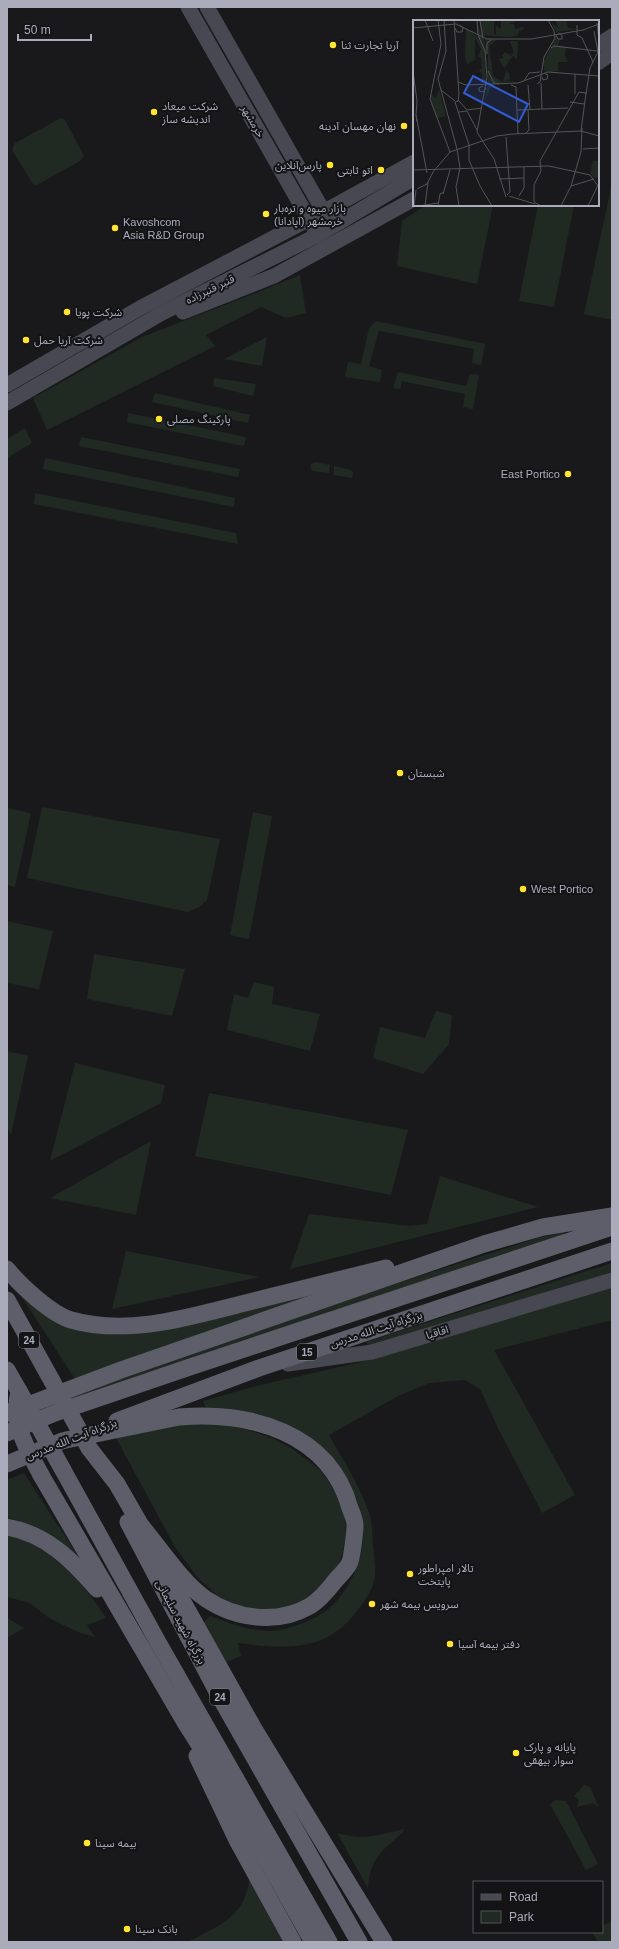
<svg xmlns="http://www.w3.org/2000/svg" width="619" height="1949" font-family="Arial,'Noto Sans Arabic',sans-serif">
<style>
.green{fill:#202a23}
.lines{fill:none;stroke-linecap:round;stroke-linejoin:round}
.secondary{stroke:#474851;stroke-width:15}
.trunk{stroke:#5d5e69;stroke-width:17}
.trunk-bridge{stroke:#5d5e69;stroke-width:17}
.poi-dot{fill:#ffe52e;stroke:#141416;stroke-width:1.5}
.labels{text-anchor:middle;stroke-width:4;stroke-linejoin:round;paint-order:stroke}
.shield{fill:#141416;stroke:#7d7e8a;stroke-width:1}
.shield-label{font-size:10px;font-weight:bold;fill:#aaacbc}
.poi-label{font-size:11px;fill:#aaacbc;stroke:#141416;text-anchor:start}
.street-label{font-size:11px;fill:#aaacbc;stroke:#141416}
.inset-road{fill:none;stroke:#53545b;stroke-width:1}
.view{fill:#325cd4;fill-opacity:0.15;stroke:#325cd4;stroke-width:2}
.inset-edge{fill:none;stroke:#aaacbc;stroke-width:2}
</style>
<rect width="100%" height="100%" fill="#19191b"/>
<g class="green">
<path d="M61,118L65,120L84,156L80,161L37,185L33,184L12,150L15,143Z"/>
<path d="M612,183V320L584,314Z"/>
<path d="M426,205H493L477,284L397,266L402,221Z"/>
<path d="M538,205H574L554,307L519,301Z"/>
<path d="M300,275L306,313L286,318L261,307L206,335L215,346L47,430L33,398L142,337L256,293Z"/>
<path d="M376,321L485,344L481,365L472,363L474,349L379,331L369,366L382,370L380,382L345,377L348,362L361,364L369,328Z"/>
<path d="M267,337L262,366L224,359Z"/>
<path d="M398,372L466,386L470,374L479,375L473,409L463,407L465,394L402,381L400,389L393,388Z"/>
<path d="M214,378L256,384L253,396L213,386Z"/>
<path d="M155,393L250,415L248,423L152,402Z"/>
<path d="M128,413L246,437L244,446L127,422Z"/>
<path d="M25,428L32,443L7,458V439Z"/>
<path d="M81,437L240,469L238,477L79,446Z"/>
<path d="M45,458L235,498L234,507L43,469Z"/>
<path d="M315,462L330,465L329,473L312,471L310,465Z"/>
<path d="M334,466L351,470L353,473L352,478L334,475Z"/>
<path d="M35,493L236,533L238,544L34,504Z"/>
<path d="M42,807L220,839L207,900L199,907L188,912L27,878Z"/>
<path d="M7,808L31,813L15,887L7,885Z"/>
<path d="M253,812L272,816L249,939L230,935Z"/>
<path d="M7,921L53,931L39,989L7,983Z"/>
<path d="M94,954L185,969L172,1016L87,999Z"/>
<path d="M254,982L274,987L272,1004L320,1014L310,1051L227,1030L234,994L248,998Z"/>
<path d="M436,1011L452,1015L449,1044L423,1074L373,1058L380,1027L425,1038Z"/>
<path d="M7,1051L28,1056L11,1135L7,1128Z"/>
<path d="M75,1063L165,1085L161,1103L50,1161Z"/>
<path d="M209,1093L408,1130L391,1195L195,1156Z"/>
<path d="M151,1141L136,1215L50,1198Z"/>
<path d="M440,1176L538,1207L290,1269L309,1214L410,1226L427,1224Z"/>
<path d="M563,1230L565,1236L7,1428V1419L342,1301Z"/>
<path d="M126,1251L259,1277L112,1309Z"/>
<path d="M612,1263V1272L369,1347L366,1342Z"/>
<path d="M361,1281L75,1379L16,1288L70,1328L117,1335L175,1328Z"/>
<path d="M612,1283V1320L494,1350L575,1495L542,1513L498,1428L480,1389L465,1380L429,1383L398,1396L329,1435C343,1460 360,1486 369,1513C373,1523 372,1536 373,1546C377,1577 377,1586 357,1611C325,1653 286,1649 238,1643L241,1656L226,1662L203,1623L210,1616C232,1624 256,1634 280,1630C299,1626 321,1617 334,1604C361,1575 373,1530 354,1494C352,1490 350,1484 347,1481C339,1470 313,1455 301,1446C290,1437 278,1425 265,1418C254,1413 219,1408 206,1408L203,1401L260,1385L370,1360Z"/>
<path d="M214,1423L245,1429L272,1438L291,1448L319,1469L327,1479L337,1496L345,1517L346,1540L339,1564L309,1599L285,1609L268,1611L243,1608L218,1596L198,1578L175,1547L115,1436L176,1424Z"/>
<path d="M24,1473L83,1564L39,1528L7,1517V1480Z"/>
<path d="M7,1535C51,1546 82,1581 106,1618L87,1625L95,1637L78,1632L49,1618L30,1603L7,1597Z"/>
<path d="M7,1619H9L24,1628L7,1638Z"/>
<path d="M584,1785L590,1787L599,1808L593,1803L577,1807L579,1800L574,1796Z"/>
<path d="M555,1800L566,1801L598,1864L586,1870L550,1804Z"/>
<path d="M404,1829L403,1832C382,1851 370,1858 368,1888L337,1833C364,1841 377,1835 404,1829Z"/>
<path d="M250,1876L287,1942H188C221,1924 245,1918 250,1876Z"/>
<path d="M612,1921V1942H598L592,1932H602V1926Z"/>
</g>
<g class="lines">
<g class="secondary">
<path d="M188,7L314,228"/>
<path d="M207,7L329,221"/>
<path d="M598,45L612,36"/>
<path d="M598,63L612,53"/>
<path d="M183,312L274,276L414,199"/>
<path d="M7,385L140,308L334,206L414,162"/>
<path d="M7,403L162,313L318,235L414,178"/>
<path d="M288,1364L372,1352L612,1280"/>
</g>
<g class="trunk">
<path d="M7,1269C20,1285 51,1314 71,1320C131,1337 195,1315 253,1301C298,1290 342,1279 386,1268"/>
<path d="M7,1300L52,1381"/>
<path d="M7,1370L19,1391"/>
<path d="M7,1413L121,1370L484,1244L543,1227L612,1216"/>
<path d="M117,1421L259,1368L612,1251"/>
<path d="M7,1433L55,1413L190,1367L612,1227"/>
<path d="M66,1440L179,1417C249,1411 329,1432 350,1508C352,1513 355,1520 355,1525C355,1532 352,1559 349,1564C346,1570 339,1576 335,1581C328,1590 320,1600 310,1606C277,1625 236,1619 206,1599C181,1582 158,1545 138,1522"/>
<path d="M89,1448L117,1484L144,1531"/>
<path d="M7,1464L62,1441"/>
<path d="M63,1470L159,1644L329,1942"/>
<path d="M41,1475L186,1724L223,1782L313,1942"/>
<path d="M128,1522L220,1697L359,1942"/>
<path d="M7,1527C46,1534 72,1560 97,1589"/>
<path d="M160,1561L254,1729L384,1942"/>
<path d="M197,1756L238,1842L293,1942"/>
</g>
<g class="trunk-bridge">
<path d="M52,1381L89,1448"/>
<path d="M19,1391L63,1470"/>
<path d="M19,1391C11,1425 26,1446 41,1475"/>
</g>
</g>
<g class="poi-dot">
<circle cx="333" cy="45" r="4"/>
<circle cx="154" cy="112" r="4"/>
<circle cx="404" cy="126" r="4"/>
<circle cx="330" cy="165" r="4"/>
<circle cx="381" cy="170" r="4"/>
<circle cx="266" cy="214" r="4"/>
<circle cx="115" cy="228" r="4"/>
<circle cx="67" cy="312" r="4"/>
<circle cx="26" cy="340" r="4"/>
<circle cx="159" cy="419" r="4"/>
<circle cx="568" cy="474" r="4"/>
<circle cx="400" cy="773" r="4"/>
<circle cx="523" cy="889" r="4"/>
<circle cx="410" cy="1574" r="4"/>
<circle cx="372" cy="1604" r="4"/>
<circle cx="450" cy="1644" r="4"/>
<circle cx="516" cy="1753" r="4"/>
<circle cx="87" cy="1843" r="4"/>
<circle cx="127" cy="1929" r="4"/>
</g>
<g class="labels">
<g class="shield">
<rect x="19" y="1332" width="20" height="16" rx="3"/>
<rect x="297" y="1344" width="20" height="16" rx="3"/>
<rect x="210" y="1689" width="20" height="16" rx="3"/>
</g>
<g class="shield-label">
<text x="29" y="1344">24</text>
<text x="307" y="1356">15</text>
<text x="220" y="1701">24</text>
</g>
<g class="poi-label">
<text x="341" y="49">آریا تجارت ثنا</text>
<text x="162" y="110">شرکت میعاد<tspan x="162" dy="13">اندیشه ساز</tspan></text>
<text x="396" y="130" text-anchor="end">نهان مهسان آدینه</text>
<text x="322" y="169" text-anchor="end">پارس‌آنلاین</text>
<text x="373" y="174" text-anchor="end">اتو ثابتی</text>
<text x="274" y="212">بازار میوه و تره‌بار<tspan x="274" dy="13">خرمشهر (آپادانا)</tspan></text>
<text x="123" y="226">Kavoshcom<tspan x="123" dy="13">Asia R&amp;D Group</tspan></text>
<text x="75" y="316">شرکت پویا</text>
<text x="34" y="344">شرکت آریا حمل</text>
<text x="167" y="423">پارکینگ مصلی</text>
<text x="560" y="478" text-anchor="end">East Portico</text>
<text x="408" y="777">شبستان</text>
<text x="531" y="893">West Portico</text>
<text x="418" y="1572">تالار امپراطور<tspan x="418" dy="13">پایتخت</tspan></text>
<text x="380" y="1608">سرویس بیمه شهر</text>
<text x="458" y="1648">دفتر بیمه آسیا</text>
<text x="524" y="1751">پایانه و پارک<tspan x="524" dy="13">سوار بیهقی</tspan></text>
<text x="95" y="1847">بیمه سینا</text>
<text x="135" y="1933">بانک سینا</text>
</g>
<g class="street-label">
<text transform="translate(253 121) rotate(60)" y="4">خرمشهر</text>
<text transform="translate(210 289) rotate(-26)" y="4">قنبر قنبرزاده</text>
<text transform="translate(376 1329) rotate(-18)" y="4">بزرگراه آیت الله مدرس</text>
<text transform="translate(437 1332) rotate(-17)" y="4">اقاقیا</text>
<text transform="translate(71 1439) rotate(-21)" y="4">بزرگراه آیت الله مدرس</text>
<text transform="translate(181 1622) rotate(62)" y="4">بزرگراه شهید سلیمانی</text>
</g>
</g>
<g transform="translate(413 20)">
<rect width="186" height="186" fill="#19191b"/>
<path d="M64,0L68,15L67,0H81V14L83,15V6L88,9V0H105L96,4H101L102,9L110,7L111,9L106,11L104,16L95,17L70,15L73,27V36L74,30L72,18H87L74,19L84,20L76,26L80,56L90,62L93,50L96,53L97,59L93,61H103L75,64V66H78L72,82L75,61V28H74V32L73,37L71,30L73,63H67L70,60L69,61V50L68,54L66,50L57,54L62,51L69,49L68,37H65L68,29L62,18V39L58,42L62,40L63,37H64L61,40L54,44L52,36L53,8L66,18ZM142,0H153L155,8L164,9L143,12L139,3L146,9ZM143,17L147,20L145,25L153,27L152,35L155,42H145V51L132,52L130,43ZM97,21H105L104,39L97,34L101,33ZM92,32L97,35L93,39L97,35L99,37L96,41L92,39L96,42L91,48L86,39L91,38L89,36ZM26,69L33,96L24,98L18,80V74L23,78ZM180,141H186V158H181L177,153Z" fill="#202a23"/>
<path class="inset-road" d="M12,0L20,21M25,0L28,24L17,79L37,132M31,0L33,31M41,0L46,74L45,81L42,82M64,0L65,15L72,31L74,57L64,112L81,139L93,177M67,1L70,18M184,3L186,20M164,5V15L169,18L180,42M0,8L43,4L74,19H118L170,10L186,4M42,8L44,12H49L50,8L46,5M181,11L185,32M143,15L145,19H149V15L145,13M138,28L141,26L184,31M33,31L25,59L44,129L47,148L43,167L46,186M74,34V23L78,20M0,51L4,81L3,95M75,51L81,63L86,64M162,54V74M129,57L130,60L134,59L135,55L131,53M111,61L116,53L127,52M45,62L53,65L105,63L135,52L186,56M128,63L129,89M124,64L127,62L131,37L142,18L141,11L135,0M98,65L103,67L105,114M115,65L117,90M70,66L66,68V71L70,72L73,68M28,70L42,81M173,74L177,48L186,30M45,80L54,90M42,82L56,125V140L67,166L79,186M157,82L171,84M54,90L69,88M104,90L155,88M46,92L54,91L64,110M4,102L3,95L14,153M113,113L116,110L115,89M93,117L97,172L94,175M170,129L186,128M37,132L84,116L100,114L168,111L186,116M0,150L136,146L177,155L185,166M86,159L111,158M158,166L181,159M4,169L14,164L20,152L37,132M30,174L37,150M96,176L122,184M106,176L111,168V147M1,186L3,170M6,186L25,183M12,186L15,162M25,186L27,174L31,172M128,186L121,182V165L128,151L127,141L166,72L173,73L168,111M148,186L158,166L168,132L169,108M175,186L186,163"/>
<path class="view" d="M60,56L115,84L106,102L51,73Z"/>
<rect width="186" height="186" class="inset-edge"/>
</g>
<rect width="619" height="1949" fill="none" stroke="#aaacbc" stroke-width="16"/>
<rect x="473" y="1881" width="130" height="52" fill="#141416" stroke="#505158"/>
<rect x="481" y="1894" width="20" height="6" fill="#474851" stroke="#505158"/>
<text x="509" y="1901" font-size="12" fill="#aaacbc">Road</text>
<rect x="481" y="1911" width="20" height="12" fill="#202a23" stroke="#505158"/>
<text x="509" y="1921" font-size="12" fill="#aaacbc">Park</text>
<path d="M18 34v6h73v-6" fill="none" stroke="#aaacbc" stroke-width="2"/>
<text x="24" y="34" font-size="12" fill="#aaacbc" stroke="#141416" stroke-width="3" paint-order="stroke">50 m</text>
</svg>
